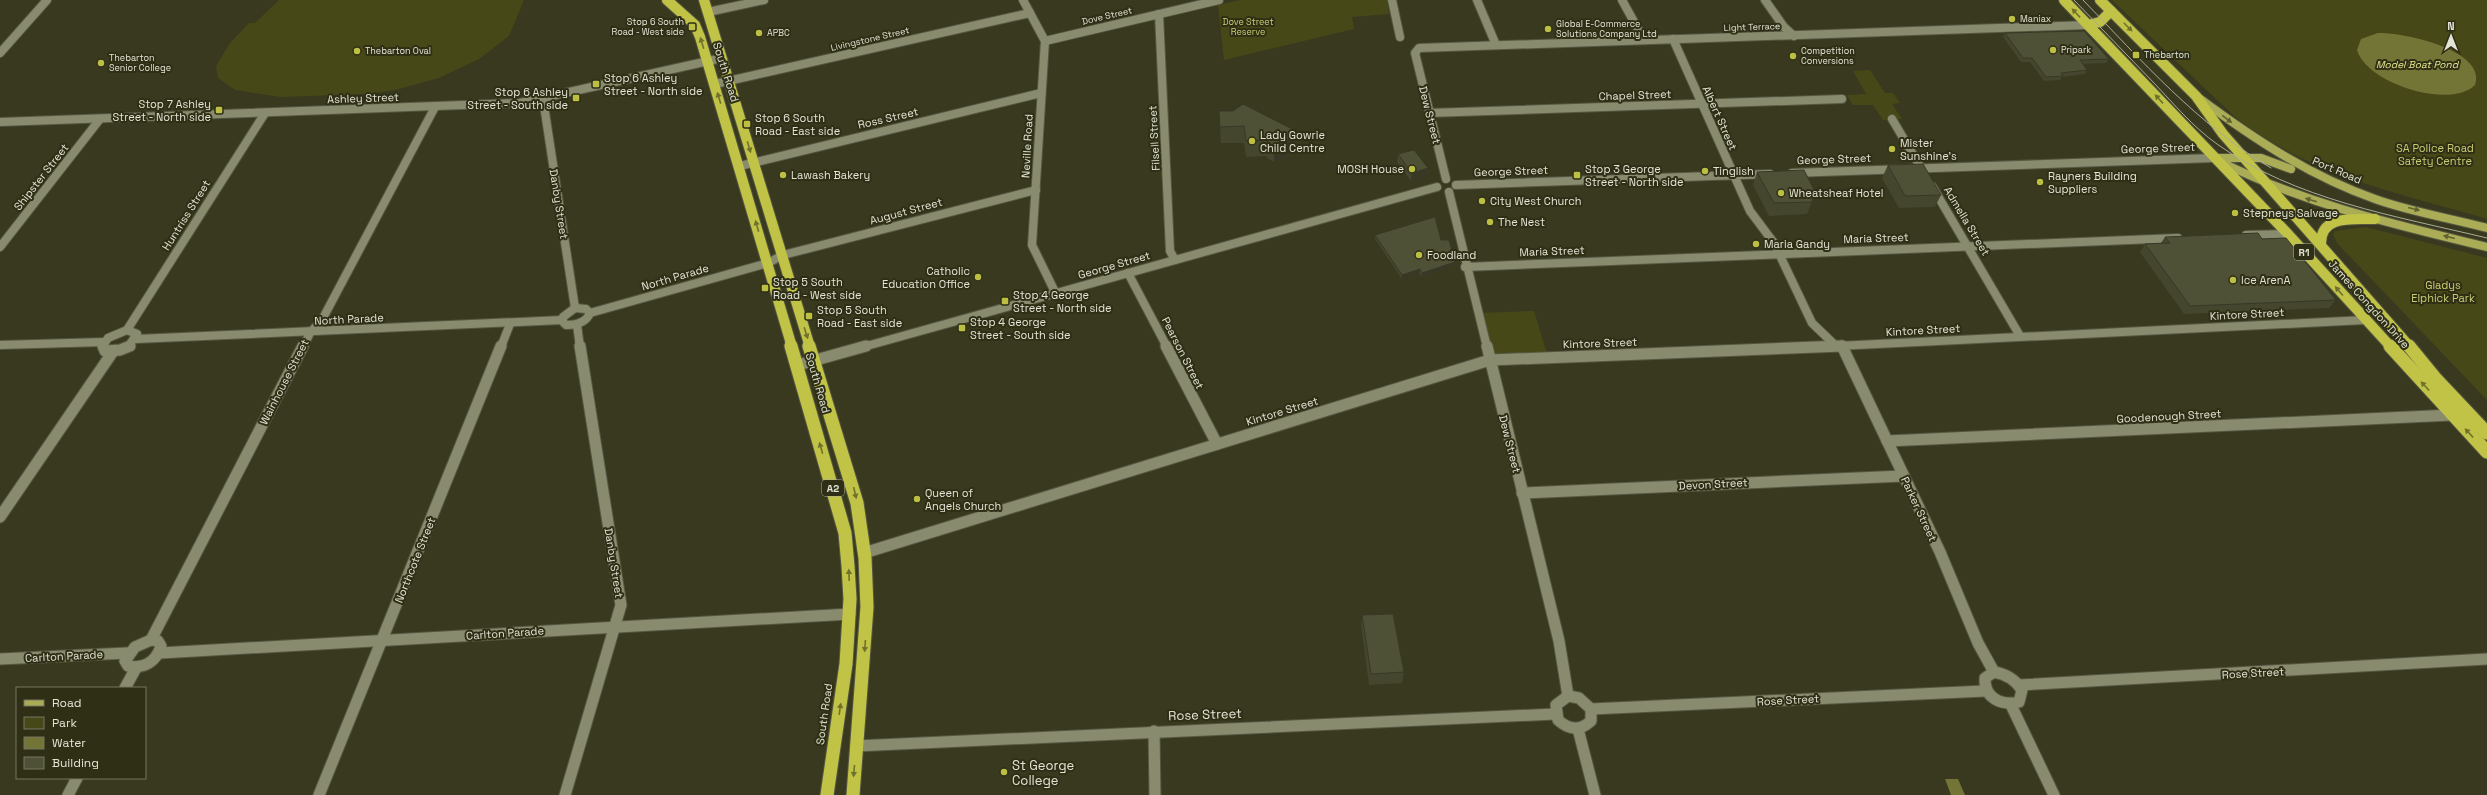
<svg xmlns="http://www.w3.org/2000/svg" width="2487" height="795" font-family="'Space Grotesk',sans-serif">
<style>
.green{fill:#474818}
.water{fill:#737537}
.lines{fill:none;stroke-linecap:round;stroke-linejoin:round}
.minor-far1-casing{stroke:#565741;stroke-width:10}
.minor-casing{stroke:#565741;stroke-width:13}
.major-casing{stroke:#565741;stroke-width:10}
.highway-far1-casing{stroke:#565741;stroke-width:12}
.highway-casing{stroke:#565741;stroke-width:15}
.minor-far1{stroke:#898b6f;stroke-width:8}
.minor{stroke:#898b6f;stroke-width:11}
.major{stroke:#aaad56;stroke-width:8}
.highway-far1{stroke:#c0c346;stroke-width:10}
.highway{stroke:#c0c346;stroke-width:13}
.tram{stroke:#abac99;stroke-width:1}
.wall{fill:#44462e}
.shaded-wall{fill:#373926}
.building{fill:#4f5136;stroke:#373926}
.oneway{fill:#70722b}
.oneway2{fill:#60612f}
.poi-dot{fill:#bcbf43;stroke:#2e2f15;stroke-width:1.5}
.labels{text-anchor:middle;stroke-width:4;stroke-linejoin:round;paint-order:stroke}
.far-street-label{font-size:9px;fill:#e3e4d5;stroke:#2e2f15}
.far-poi-label{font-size:9px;fill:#e3e4d5;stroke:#2e2f15;text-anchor:start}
.far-park-label{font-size:9px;fill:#c9cc72;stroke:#2e2f15}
.far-water-label{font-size:10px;font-style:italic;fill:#e6ea8f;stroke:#2e2f15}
.shield{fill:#2e2f15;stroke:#adae9b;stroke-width:1}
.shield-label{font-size:10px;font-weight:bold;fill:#e3e4d5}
.street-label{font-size:11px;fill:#e3e4d5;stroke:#2e2f15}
.poi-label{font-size:11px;fill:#e3e4d5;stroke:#2e2f15;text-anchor:start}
.park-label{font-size:11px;fill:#c9cc72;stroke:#2e2f15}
.near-street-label{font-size:13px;fill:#e3e4d5;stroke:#2e2f15}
.near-poi-label{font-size:13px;fill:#e3e4d5;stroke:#2e2f15;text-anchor:start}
</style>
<rect width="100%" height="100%" fill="#38391f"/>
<g class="green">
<path d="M279,0H524L509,36L479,59L439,78L395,90L366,94L281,97L235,90L218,78L216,66L230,43L249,23H255Z"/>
<path d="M1240,0H1387L1389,14L1352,17L1354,29L1224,60L1218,5Z"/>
<path d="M2112,0H2487V219C2395,192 2313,177 2235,117Z"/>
<path d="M1870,70L1885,93H1893L1900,103L1892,104L1902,119L1883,120L1873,105H1853L1847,95L1866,94L1853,71Z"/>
<path d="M2366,227L2487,258V400L2337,243L2333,234L2335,231Z"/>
<path d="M1534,311L1548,357L1490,360L1477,313Z"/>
</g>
<g class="water">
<path d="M2378,33C2400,32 2487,49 2475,85C2450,110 2366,83 2357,50L2361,39Z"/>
<path d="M1945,779H1958L1965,795H1951Z"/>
</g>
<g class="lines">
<g class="minor-far1-casing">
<g id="minor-far1">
<path d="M1023,0L1045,41L1032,245L1056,294"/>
<path d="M1392,0L1400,37"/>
<path d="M1477,0L1496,45"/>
<path d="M1622,0L1644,40"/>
<path d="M1765,0L1784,27L1794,36"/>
<path d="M708,12L764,0"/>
<path d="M1159,14L1170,251L1175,260"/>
<path d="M1673,39L1750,211L1774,243L1812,323L1836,346"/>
<path d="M1045,41L1219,0"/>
<path d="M0,53L47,0"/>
<path d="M715,84L1030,13"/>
<path d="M543,99L575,308"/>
<path d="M1429,113L1842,99"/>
<path d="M1892,119L1924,173"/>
<path d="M0,122L520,103L722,58"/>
<path d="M740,166L1041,93"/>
<path d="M1792,173L2213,158"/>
<path d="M1446,179L1415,53L1419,48L2088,25"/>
<path d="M1456,185L1770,174"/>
<path d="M1932,186L2020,336"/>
<path d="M1449,192L1487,347"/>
<path d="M2246,235L2288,234"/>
<path d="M0,247L100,119"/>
<path d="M1465,267L2178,238"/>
<path d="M1128,273L1167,347"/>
<path d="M575,308L586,309L590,313C586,323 576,325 566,325L563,322V317Z"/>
<path d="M590,313L768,263L783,255L1036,190"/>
<path d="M577,325L580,347"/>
<path d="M127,330L265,113"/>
<path d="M136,339L562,320"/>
<path d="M0,345L104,342"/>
<path d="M102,347L108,338L127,330L137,334L128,347"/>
<path d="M303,347L310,333L322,320L435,107"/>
<path d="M501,347L510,324"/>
<path d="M863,347L1437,187"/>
<path d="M1817,347L2365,320"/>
</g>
</g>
<g class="minor-casing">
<g id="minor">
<path d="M103,346L105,351L120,350L130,346"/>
<path d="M1166,346L1217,444"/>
<path d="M1487,346L1559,641L1568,696"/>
<path d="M1842,346L1940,552L1978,643L1994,672"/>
<path d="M798,365L866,346"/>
<path d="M1887,441L2452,415"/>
<path d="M1522,493L1903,476"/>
<path d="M0,517L112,353"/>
<path d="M864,553L1490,360L1842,346"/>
<path d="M151,640L303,346"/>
<path d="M151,640L158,641L161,646C156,662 144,669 128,666L125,661L135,647Z"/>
<path d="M160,653L850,614"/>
<path d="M0,659L127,653"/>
<path d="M1994,672C2006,674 2015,679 2022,690L2019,702C2001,706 1984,698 1985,678Z"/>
<path d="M2019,685L2487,659"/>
<path d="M125,688L136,668"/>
<path d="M1568,696L1579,698L1591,709V721C1580,731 1569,730 1558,720L1556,705Z"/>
<path d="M2011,705L2054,795"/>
<path d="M1591,709L1985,691"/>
<path d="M1578,729L1595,795"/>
<path d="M1154,731L1155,795"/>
<path d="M856,746L1555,714"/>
<path d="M68,795L77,778"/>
<path d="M319,795L501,346"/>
<path d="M565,795L621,605L580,346"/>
</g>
</g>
<g class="major-casing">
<g id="major">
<path d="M2199,98C2254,139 2310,176 2375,199C2411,212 2450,218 2487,228"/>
<path d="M2215,158H2261L2291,169"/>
<path d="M2217,160C2304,204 2393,224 2487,247"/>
</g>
</g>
<g class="highway-far1-casing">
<g id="highway-far1">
<path d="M667,0L695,25L700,37L792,347"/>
<path d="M704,0L810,347"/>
<path d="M2064,0L2288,234L2391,347"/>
<path d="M2100,0L2196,96L2223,134L2410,347"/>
<path d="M2088,25L2100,22L2111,11"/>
<path d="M2321,243C2321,214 2354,220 2375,219"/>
</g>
</g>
<g class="highway-casing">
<g id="highway">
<path d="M791,346L845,533L848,566L850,599L846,664L827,795"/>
<path d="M809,346L857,503L865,558L867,607L853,795"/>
<path d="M2390,346L2487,452"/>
<path d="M2409,346L2436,379L2487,433"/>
</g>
</g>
<use href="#minor-far1" class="minor-far1"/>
<use href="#minor" class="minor"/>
<use href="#major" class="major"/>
<use href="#highway-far1" class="highway-far1"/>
<use href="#highway" class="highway"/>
<g class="tram">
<path d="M2074,0C2101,28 2127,55 2154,83C2174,104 2193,127 2217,144C2295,200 2396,216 2487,238"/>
<path d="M2083,0C2142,61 2197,124 2271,168"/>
</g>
</g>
<g class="wall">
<path d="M2005,33L2109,59L2106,63L2082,64L2087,70L2085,74L2062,77L2060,80L2044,81L2030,62H2021L2003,37Z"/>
<path d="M1219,111L1297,148L1286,157L1274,162L1265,156L1246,157L1244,143H1221Z"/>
<path d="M1398,154L1428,168L1427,176L1411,181L1397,162Z"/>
<path d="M1888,165L1941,195L1935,207L1899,208L1882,178Z"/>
<path d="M1757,172L1812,202L1807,214L1769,216L1753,185Z"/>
<path d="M1375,235L1441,240L1454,266L1422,277L1419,273L1402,279L1375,239Z"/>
<path d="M2165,237L2262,239L2336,300L2329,308L2184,314L2140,252L2145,244L2161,243Z"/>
<path d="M1362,615L1404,672L1402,683L1369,685L1361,626Z"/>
</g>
<g class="shaded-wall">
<path d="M1298,132L1297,148L1286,157L1274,162V146Z"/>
<path d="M1428,168L1427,176L1411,181L1412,173Z"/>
<path d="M1455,262L1454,266L1422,277V273Z"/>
<path d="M1420,269L1419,273L1402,279V275Z"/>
</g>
<g class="building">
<path d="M2084,31L2109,59L2080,60L2087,70L2061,73L2063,76L2046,77L2032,58H2023L2005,33Z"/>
<path d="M1243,104L1298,132L1286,141L1274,146L1265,140L1246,141L1244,126L1220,127L1219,111H1233Z"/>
<path d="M1414,150L1428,168L1412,173L1398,154Z"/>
<path d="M1923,164L1941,195L1905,196L1888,165Z"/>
<path d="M1804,170L1814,190L1812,202L1774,203L1757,172Z"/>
<path d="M1435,217L1441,240H1449L1455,262L1422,273L1420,269L1402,275L1375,235Z"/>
<path d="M2258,233L2262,239L2286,238L2336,300L2190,306L2145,244L2170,243L2165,237Z"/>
<path d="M1393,614L1404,672L1371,674L1362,615Z"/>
</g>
<defs><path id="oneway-solid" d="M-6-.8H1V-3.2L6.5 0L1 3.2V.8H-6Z"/></defs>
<g class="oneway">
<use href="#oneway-solid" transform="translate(2076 13) rotate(-133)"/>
<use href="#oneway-solid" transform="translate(2128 27) rotate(45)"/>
<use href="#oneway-solid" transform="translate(702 43) rotate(-107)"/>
<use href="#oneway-solid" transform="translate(719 98) rotate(-107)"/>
<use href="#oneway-solid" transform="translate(2159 99) rotate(-133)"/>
<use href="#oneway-solid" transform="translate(749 147) rotate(74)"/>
<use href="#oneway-solid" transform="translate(757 226) rotate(-106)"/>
<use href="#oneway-solid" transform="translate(2339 291) rotate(-131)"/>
<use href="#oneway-solid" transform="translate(806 333) rotate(72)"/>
<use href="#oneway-solid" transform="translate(2425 386) rotate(-133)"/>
<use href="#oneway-solid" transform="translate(2469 433) rotate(-133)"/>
<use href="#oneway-solid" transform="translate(821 448) rotate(-106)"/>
<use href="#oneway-solid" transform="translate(855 493) rotate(77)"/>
<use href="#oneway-solid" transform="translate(849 575) rotate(-92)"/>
<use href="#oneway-solid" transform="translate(865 646) rotate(94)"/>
<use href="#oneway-solid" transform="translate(840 709) rotate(-82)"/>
<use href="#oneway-solid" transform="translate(854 771) rotate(95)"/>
</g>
<g class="oneway2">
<use href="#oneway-solid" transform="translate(2227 119) rotate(37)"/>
<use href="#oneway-solid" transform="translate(2311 200) rotate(-163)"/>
<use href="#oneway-solid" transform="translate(2414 209) rotate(14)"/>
<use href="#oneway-solid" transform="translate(2449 237) rotate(-166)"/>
</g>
<g class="poi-dot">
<circle cx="2012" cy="19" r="4"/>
<rect x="688" y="23" width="8" height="8" rx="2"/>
<circle cx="1548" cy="29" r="4"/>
<circle cx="759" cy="33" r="4"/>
<circle cx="2053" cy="50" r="4"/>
<circle cx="357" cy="51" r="4"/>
<rect x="2132" y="51" width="8" height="8" rx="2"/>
<circle cx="1793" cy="56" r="4"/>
<circle cx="101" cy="63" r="4"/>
<rect x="592" y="80" width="8" height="8" rx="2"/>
<rect x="572" y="94" width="8" height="8" rx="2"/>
<rect x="215" y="106" width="8" height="8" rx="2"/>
<rect x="743" y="120" width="8" height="8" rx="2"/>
<circle cx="1252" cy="141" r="4"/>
<circle cx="1892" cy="149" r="4"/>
<circle cx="1412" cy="169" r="4"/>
<circle cx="1705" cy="171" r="4"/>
<circle cx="783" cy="175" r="4"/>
<rect x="1573" y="171" width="8" height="8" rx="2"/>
<circle cx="2040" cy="182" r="4"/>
<circle cx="1781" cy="193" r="4"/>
<circle cx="1482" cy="201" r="4"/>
<circle cx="2235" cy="213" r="4"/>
<circle cx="1490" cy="222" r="4"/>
<circle cx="1756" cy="244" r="4"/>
<circle cx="1419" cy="255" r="4"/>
<circle cx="978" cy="277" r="4"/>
<circle cx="2233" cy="280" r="4"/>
<rect x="761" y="284" width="8" height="8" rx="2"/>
<rect x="1001" y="297" width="8" height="8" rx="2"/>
<rect x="805" y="312" width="8" height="8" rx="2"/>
<rect x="958" y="324" width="8" height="8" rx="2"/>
<circle cx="917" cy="499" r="4"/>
<circle cx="1004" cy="772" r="4"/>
</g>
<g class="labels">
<g class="far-street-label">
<text transform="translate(1107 16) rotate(-13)" y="3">Dove Street</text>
<text transform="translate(1752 27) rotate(-2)" y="3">Light Terrace</text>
<text transform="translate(870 39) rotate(-13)" y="3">Livingstone Street</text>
</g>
<g class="far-poi-label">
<text x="2020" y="22">Maniax</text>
<text x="684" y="25" text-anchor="end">Stop 6 South<tspan x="684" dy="10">Road - West side</tspan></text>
<text x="1556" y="27">Global E-Commerce<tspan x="1556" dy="10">Solutions Company Ltd</tspan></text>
<text x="767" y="36">APBC</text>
<text x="2061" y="53">Pripark</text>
<text x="365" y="54">Thebarton Oval</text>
<text x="1801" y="54">Competition<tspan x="1801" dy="10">Conversions</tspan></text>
<text x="2144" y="58">Thebarton</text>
<text x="109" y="61">Thebarton<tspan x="109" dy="10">Senior College</tspan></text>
</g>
<g class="far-park-label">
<text x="1248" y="25">Dove Street<tspan x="1248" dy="10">Reserve</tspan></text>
</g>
<g class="far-water-label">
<text x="2417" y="68">Model Boat Pond</text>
</g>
<g class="shield">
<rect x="2294" y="244" width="20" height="16" rx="3"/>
<rect x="822" y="480" width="22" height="16" rx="3"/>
</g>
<g class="shield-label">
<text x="2304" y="256">R1</text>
<text x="833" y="492">A2</text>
</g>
<g class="street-label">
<text transform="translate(726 72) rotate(72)" y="4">South Road</text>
<text transform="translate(1635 95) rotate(-2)" y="4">Chapel Street</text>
<text transform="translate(363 98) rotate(-2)" y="4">Ashley Street</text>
<text transform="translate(1430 115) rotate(76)" y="4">Dew Street</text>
<text transform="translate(888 118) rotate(-13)" y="4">Ross Street</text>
<text transform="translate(1720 118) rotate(66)" y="4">Albert Street</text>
<text transform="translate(1154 138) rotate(-93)" y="4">Filsell Street</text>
<text transform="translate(1027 146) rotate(-87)" y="4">Neville Road</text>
<text transform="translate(2158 148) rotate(-2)" y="4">George Street</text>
<text transform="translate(1834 159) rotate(-2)" y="4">George Street</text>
<text transform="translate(2337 170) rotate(23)" y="4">Port Road</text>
<text transform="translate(1511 171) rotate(-2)" y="4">George Street</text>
<text transform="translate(41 177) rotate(-52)" y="4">Shipster Street</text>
<text transform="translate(559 204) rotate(81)" y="4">Danby Street</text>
<text transform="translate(906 211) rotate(-15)" y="4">August Street</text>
<text transform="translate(186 215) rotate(-58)" y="4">Huntriss Street</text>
<text transform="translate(1967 221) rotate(59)" y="4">Admella Street</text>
<text transform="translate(1876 238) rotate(-2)" y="4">Maria Street</text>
<text transform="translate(1552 251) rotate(-2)" y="4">Maria Street</text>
<text transform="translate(1114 265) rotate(-16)" y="4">George Street</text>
<text transform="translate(675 277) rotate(-16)" y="4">North Parade</text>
<text transform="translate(2369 304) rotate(48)" y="4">James Congdon Drive</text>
<text transform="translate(2247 314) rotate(-3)" y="4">Kintore Street</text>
<text transform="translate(349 319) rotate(-3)" y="4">North Parade</text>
<text transform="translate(1923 330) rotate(-3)" y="4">Kintore Street</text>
<text transform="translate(1600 343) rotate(-2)" y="4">Kintore Street</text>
<text transform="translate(1183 353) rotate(63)" y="4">Pearson Street</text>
<text transform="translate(284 382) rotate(-63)" y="4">Wainhouse Street</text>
<text transform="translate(818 383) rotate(74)" y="4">South Road</text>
<text transform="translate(1282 411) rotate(-17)" y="4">Kintore Street</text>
<text transform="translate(2169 416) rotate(-3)" y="4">Goodenough Street</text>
<text transform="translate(1510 444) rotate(76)" y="4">Dew Street</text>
<text transform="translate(1713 484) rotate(-3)" y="4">Devon Street</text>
<text transform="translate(1919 509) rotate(65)" y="4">Parker Street</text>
<text transform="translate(415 560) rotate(-68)" y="4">Northcote Street</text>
<text transform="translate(614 563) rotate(81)" y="4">Danby Street</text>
<text transform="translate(505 633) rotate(-4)" y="4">Carlton Parade</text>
<text transform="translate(64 656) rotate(-3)" y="4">Carlton Parade</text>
<text transform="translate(2253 673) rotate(-3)" y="4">Rose Street</text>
<text transform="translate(1788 700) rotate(-3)" y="4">Rose Street</text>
<text transform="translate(824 714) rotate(-82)" y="4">South Road</text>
</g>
<g class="poi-label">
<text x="604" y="82">Stop 6 Ashley<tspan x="604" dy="13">Street - North side</tspan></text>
<text x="568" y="96" text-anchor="end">Stop 6 Ashley<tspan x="568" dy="13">Street - South side</tspan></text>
<text x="211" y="108" text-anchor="end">Stop 7 Ashley<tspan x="211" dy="13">Street - North side</tspan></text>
<text x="755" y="122">Stop 6 South<tspan x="755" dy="13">Road - East side</tspan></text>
<text x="1260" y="139">Lady Gowrie<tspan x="1260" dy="13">Child Centre</tspan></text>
<text x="1900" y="147">Mister<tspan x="1900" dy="13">Sunshine's</tspan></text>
<text x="1404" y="173" text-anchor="end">MOSH House</text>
<text x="1585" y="173">Stop 3 George<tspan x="1585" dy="13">Street - North side</tspan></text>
<text x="1713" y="175">Tinglish</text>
<text x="791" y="179">Lawash Bakery</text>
<text x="2048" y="180">Rayners Building<tspan x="2048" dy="13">Suppliers</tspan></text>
<text x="1789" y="197">Wheatsheaf Hotel</text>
<text x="1490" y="205">City West Church</text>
<text x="2243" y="217">Stepneys Salvage</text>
<text x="1498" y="226">The Nest</text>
<text x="1764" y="248">Maria Gandy</text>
<text x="1427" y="259">Foodland</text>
<text x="970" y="275" text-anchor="end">Catholic<tspan x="970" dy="13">Education Office</tspan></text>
<text x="2241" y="284">Ice ArenA</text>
<text x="773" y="286">Stop 5 South<tspan x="773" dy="13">Road - West side</tspan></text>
<text x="1013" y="299">Stop 4 George<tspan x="1013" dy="13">Street - North side</tspan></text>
<text x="817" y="314">Stop 5 South<tspan x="817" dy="13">Road - East side</tspan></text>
<text x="970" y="326">Stop 4 George<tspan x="970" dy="13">Street - South side</tspan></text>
<text x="925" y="497">Queen of<tspan x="925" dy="13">Angels Church</tspan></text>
</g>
<g class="park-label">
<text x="2435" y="152">SA Police Road<tspan x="2435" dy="13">Safety Centre</tspan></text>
<text x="2443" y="289">Gladys<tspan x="2443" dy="13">Elphick Park</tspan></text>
</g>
<g class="near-street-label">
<text transform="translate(1205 714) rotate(-2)" y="5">Rose Street</text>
</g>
<g class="near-poi-label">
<text x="1012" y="770">St George<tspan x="1012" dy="15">College</tspan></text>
</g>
</g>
<rect x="16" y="687" width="130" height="92" fill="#2e2f15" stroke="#767762"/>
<rect x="24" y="700" width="20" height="6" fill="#aaad56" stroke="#767762"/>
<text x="52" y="707" font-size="12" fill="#e3e4d5">Road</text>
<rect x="24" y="717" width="20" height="12" fill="#474818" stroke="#767762"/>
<text x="52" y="727" font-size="12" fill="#e3e4d5">Park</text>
<rect x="24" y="737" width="20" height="12" fill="#737537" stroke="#767762"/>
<text x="52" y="747" font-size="12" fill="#e3e4d5">Water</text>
<rect x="24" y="757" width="20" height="12" fill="#4f5136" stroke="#767762"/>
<text x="52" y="767" font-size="12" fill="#e3e4d5">Building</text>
<g transform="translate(2451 36)" stroke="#2e2f15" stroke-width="3" paint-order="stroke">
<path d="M0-3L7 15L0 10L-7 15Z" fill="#e3e4d5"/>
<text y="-6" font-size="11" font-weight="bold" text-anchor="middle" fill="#e3e4d5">N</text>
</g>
</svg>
